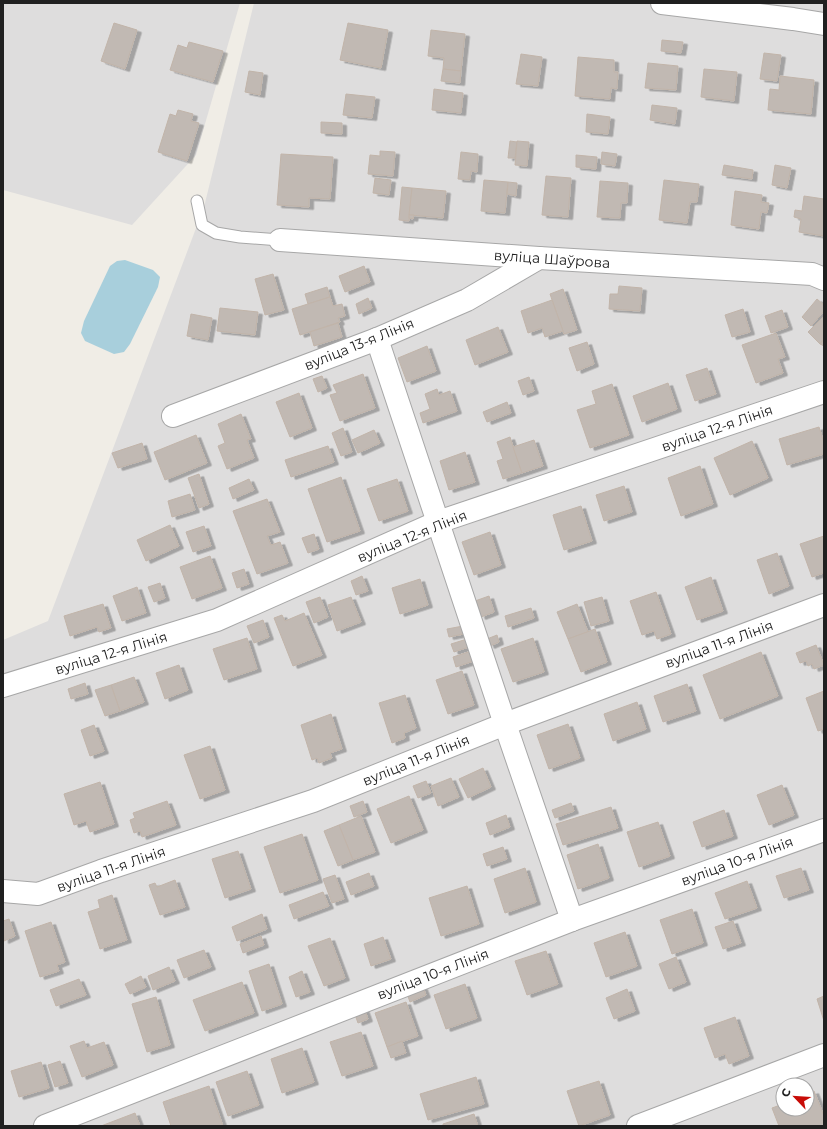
<svg xmlns="http://www.w3.org/2000/svg" width="827" height="1129" font-family="Montserrat,sans-serif">
<style>
.residential{fill:#dedddd;fill-rule:evenodd}
.water{fill:#a8cfdc}
.building{fill:#c1b9b3;stroke:#c1b4a9;filter:url(#shadow)}
.lines{fill:none;stroke-linecap:round;stroke-linejoin:round}
.service-casing{stroke:#a7a7a7;stroke-width:13}
.minor-casing{stroke:#a7a7a7;stroke-width:24}
.tertiary-casing{stroke:#a7a7a7;stroke-width:24}
.service{stroke:#fff;stroke-width:11}
.minor{stroke:#fff;stroke-width:22}
.tertiary{stroke:#fff;stroke-width:22}
.labels{text-anchor:middle;stroke-width:3.5;stroke-linejoin:round;paint-order:stroke}
.street-label{font-size:14px;fill:#202020;stroke:#fff}
</style>
<defs>
<filter id="shadow"><feDropShadow dx="4.5" dy="2.5" stdDeviation="0" flood-color="#0004"/></filter>
</defs>
<rect width="100%" height="100%" fill="#f0ede6"/>
<g class="residential">
<path d="M3,3H240L196,155L132,225L3,190Z"/>
<path d="M254,3H824V1126H3V640L48,621L204,207ZM783,1085H807V1109H783Z"/>
</g>
<path class="water" d="M125,260L153,270L160,277L158,287L130,344L124,352L114,354L85,341L81,333L84,321L110,266L117,261Z"/>
<g class="building">
<path d="M114,23L137,30L125,69L101,61Z"/>
<path d="M348,23L388,30L381,68L340,60Z"/>
<path d="M431,30L465,34L461,71L443,69L444,58L428,56Z"/>
<path d="M662,40L683,42L681,53L661,51Z"/>
<path d="M189,42L223,51L213,82L170,70L178,45L187,48Z"/>
<path d="M764,53L781,55L777,81L760,79Z"/>
<path d="M521,54L542,57L538,86L516,84Z"/>
<path d="M578,57L614,60V72H618L617,89L611,88L610,99L575,96Z"/>
<path d="M648,63L678,66L676,90L645,88Z"/>
<path d="M443,69L461,71L460,83L441,81Z"/>
<path d="M704,69L737,72L734,101L701,97Z"/>
<path d="M249,71L263,73L260,95L245,92Z"/>
<path d="M780,76L814,80L811,114L768,110L770,89L779,90Z"/>
<path d="M434,89L463,93L461,113L432,110Z"/>
<path d="M346,94L375,97L372,118L343,115Z"/>
<path d="M652,105L677,108L675,124L650,120Z"/>
<path d="M178,110L193,114L191,121L199,123L187,161L158,152L170,114L176,116Z"/>
<path d="M587,114L610,117L608,134L586,132Z"/>
<path d="M321,122L342,123V134L321,133Z"/>
<path d="M510,141L517,142L515,158H508Z"/>
<path d="M517,141L529,142L527,166L515,165Z"/>
<path d="M380,151L395,152L393,176L368,174L370,155L380,156Z"/>
<path d="M461,152L478,154L477,172L471,171L470,180L458,179Z"/>
<path d="M602,152L617,154L615,166L601,164Z"/>
<path d="M281,154L333,157L330,199L309,198V207L277,205Z"/>
<path d="M576,155L597,157L596,169L576,167Z"/>
<path d="M724,165L753,170L752,179L722,175Z"/>
<path d="M775,165L791,168L787,188L772,185Z"/>
<path d="M546,176L571,178L568,217L542,215Z"/>
<path d="M375,178L391,180L389,195L373,193Z"/>
<path d="M484,180L508,182L505,213L481,211Z"/>
<path d="M664,180L699,184L697,202H690L687,223L659,220Z"/>
<path d="M600,181L628,183L627,203H621L620,218L597,217Z"/>
<path d="M508,182L517,183L516,196L507,194Z"/>
<path d="M402,187L412,188L409,221L399,220Z"/>
<path d="M412,188L446,191L443,218L409,215Z"/>
<path d="M735,191L762,195L761,202L769,203L767,213L761,212L759,229L731,225Z"/>
<path d="M804,196L824,199V236L799,232L801,219L794,217L795,210L802,211Z"/>
<path d="M409,215H414L413,219L409,218Z"/>
<path d="M364,266L370,282L345,292L339,276Z"/>
<path d="M273,274L284,310L265,315L255,279Z"/>
<path d="M619,286L642,288L640,311L609,309L610,294H618Z"/>
<path d="M327,287L330,297L308,304L305,294Z"/>
<path d="M563,289L577,330L564,334L550,294Z"/>
<path d="M330,297L333,306L342,304L345,316L338,318L340,322L300,335L292,309Z"/>
<path d="M368,298L372,308L359,314L356,304Z"/>
<path d="M817,299L824,305V311L811,326L802,317Z"/>
<path d="M552,300L563,331L545,337L542,328L528,333L521,311Z"/>
<path d="M220,308L258,312L255,335L217,331Z"/>
<path d="M743,309L750,332L732,337L725,315Z"/>
<path d="M782,310L788,327L771,333L765,316Z"/>
<path d="M191,314L212,318L208,340L187,336Z"/>
<path d="M824,316V339L820,344L808,332Z"/>
<path d="M338,323L342,337L314,346L310,332Z"/>
<path d="M498,327L508,352L475,365L466,340Z"/>
<path d="M776,333L785,357L778,359L783,373L756,383L742,345Z"/>
<path d="M824,339V346L820,344Z"/>
<path d="M587,342L594,364L577,371L569,348Z"/>
<path d="M427,346L436,371L407,382L398,358Z"/>
<path d="M707,368L716,394L695,401L686,375Z"/>
<path d="M363,374L375,408L340,421L330,395L337,393L333,385Z"/>
<path d="M322,376L327,388L318,392L313,379Z"/>
<path d="M529,377L534,391L523,395L518,381Z"/>
<path d="M668,383L677,409L642,422L633,396Z"/>
<path d="M612,384L629,435L590,448L577,410L596,404L592,391Z"/>
<path d="M437,389L439,395L450,391L457,411L423,423L420,413L430,409L425,394Z"/>
<path d="M299,393L312,428L290,437L276,402Z"/>
<path d="M507,402L511,413L487,422L483,412Z"/>
<path d="M241,414L251,439L247,440L254,458L227,469L218,446L225,443L218,424Z"/>
<path d="M819,427L824,443V454L787,465L779,439Z"/>
<path d="M343,428L352,452L341,456L332,433Z"/>
<path d="M374,430L380,443L358,453L352,440Z"/>
<path d="M196,435L207,463L165,480L154,452Z"/>
<path d="M510,437L522,473L503,479L497,461L503,459L497,442Z"/>
<path d="M534,440L543,466L522,473L513,447Z"/>
<path d="M752,441L768,478L730,495L714,458Z"/>
<path d="M142,443L147,459L118,468L112,453Z"/>
<path d="M328,446L334,462L291,477L285,460Z"/>
<path d="M465,452L475,482L449,490L440,461Z"/>
<path d="M700,466L713,504L681,516L668,478Z"/>
<path d="M199,474L209,504L199,508L188,478Z"/>
<path d="M341,477L360,531L327,542L308,489Z"/>
<path d="M249,479L254,490L233,499L229,488Z"/>
<path d="M397,479L408,511L379,521L367,489Z"/>
<path d="M624,486L632,512L604,521L596,495Z"/>
<path d="M190,494L195,510L172,517L168,501Z"/>
<path d="M267,499L280,532L267,536L271,545L280,542L288,563L257,574L233,511Z"/>
<path d="M581,506L592,541L564,550L553,515Z"/>
<path d="M170,525L179,546L146,561L137,540Z"/>
<path d="M204,526L211,546L193,552L186,532Z"/>
<path d="M490,532L501,565L474,575L462,542Z"/>
<path d="M314,534L319,549L308,553L302,538Z"/>
<path d="M824,536V573L812,577L800,544Z"/>
<path d="M777,553L789,586L769,594L757,560Z"/>
<path d="M210,556L222,588L192,599L180,567Z"/>
<path d="M244,569L249,584L237,588L232,573Z"/>
<path d="M362,576L368,591L356,595L351,581Z"/>
<path d="M711,577L723,611L697,620L685,587Z"/>
<path d="M420,579L428,605L400,614L392,588Z"/>
<path d="M160,583L165,598L154,602L148,587Z"/>
<path d="M137,587L146,613L122,621L113,596Z"/>
<path d="M656,592L671,634L657,639L654,631L642,635L630,601Z"/>
<path d="M489,596L494,612L481,617L475,601Z"/>
<path d="M320,597L328,617L314,623L306,602Z"/>
<path d="M351,597L361,622L337,631L328,605Z"/>
<path d="M602,597L609,621L591,626L584,602Z"/>
<path d="M103,604L111,628L99,632L97,627L70,636L64,616Z"/>
<path d="M577,604L588,632L568,639L557,612Z"/>
<path d="M531,608L534,618L508,627L505,616Z"/>
<path d="M304,613L322,655L293,666L274,618L282,615L285,621Z"/>
<path d="M263,620L269,637L254,643L247,626Z"/>
<path d="M463,626L464,634L449,637L447,629Z"/>
<path d="M595,629L607,662L581,672L568,639Z"/>
<path d="M497,635L499,642L490,646L487,639Z"/>
<path d="M247,638L257,669L224,680L213,649Z"/>
<path d="M533,638L544,672L513,682L501,649Z"/>
<path d="M467,639L469,647L454,652L451,644Z"/>
<path d="M816,645L824,665L814,669L812,664L808,666L806,661L800,663L796,653Z"/>
<path d="M471,651L474,661L456,667L453,657Z"/>
<path d="M761,652L778,696L720,719L703,675Z"/>
<path d="M179,665L188,690L165,699L156,673Z"/>
<path d="M462,671L474,705L448,714L436,680Z"/>
<path d="M134,677L144,702L120,711L111,685Z"/>
<path d="M85,683L88,694L71,699L68,689Z"/>
<path d="M687,684L696,711L663,722L654,696Z"/>
<path d="M111,685L120,711L105,716L95,690Z"/>
<path d="M824,691V729L818,731L806,698Z"/>
<path d="M405,695L416,728L404,733L405,738L392,743L379,703Z"/>
<path d="M637,702L646,729L613,741L604,714Z"/>
<path d="M331,714L342,749L330,753L332,758L319,763L317,758L312,760L301,725Z"/>
<path d="M568,724L580,758L549,769L537,735Z"/>
<path d="M94,725L104,751L90,756L81,730Z"/>
<path d="M210,746L225,790L200,799L184,755Z"/>
<path d="M483,768L491,787L468,798L459,779Z"/>
<path d="M451,778L459,797L438,806L431,786Z"/>
<path d="M426,781L431,793L418,798L413,786Z"/>
<path d="M100,782L114,824L90,832L86,821L74,825L64,794Z"/>
<path d="M782,785L794,815L769,825L757,795Z"/>
<path d="M409,796L423,830L391,843L377,809Z"/>
<path d="M167,801L176,825L142,837L140,831L134,833L130,820L135,818L133,813Z"/>
<path d="M363,801L367,812L354,817L350,806Z"/>
<path d="M571,803L574,811L555,818L552,810Z"/>
<path d="M611,807L618,828L563,845L556,824Z"/>
<path d="M724,810L733,836L702,847L693,822Z"/>
<path d="M506,815L510,827L490,835L486,823Z"/>
<path d="M361,816L375,852L353,860L339,825Z"/>
<path d="M658,822L670,856L639,867L627,832Z"/>
<path d="M339,825L353,860L338,866L324,831Z"/>
<path d="M302,834L318,880L280,893L264,847Z"/>
<path d="M598,844L609,878L578,889L567,855Z"/>
<path d="M503,847L507,859L487,866L483,854Z"/>
<path d="M238,851L251,889L225,898L212,859Z"/>
<path d="M525,868L536,902L505,913L494,879Z"/>
<path d="M801,868L809,890L784,898L776,876Z"/>
<path d="M369,873L374,886L351,895L346,882Z"/>
<path d="M335,875L344,899L332,903L323,879Z"/>
<path d="M175,880L185,907L160,915L149,885L155,883L157,887Z"/>
<path d="M747,881L757,908L725,919L715,893Z"/>
<path d="M467,886L479,924L441,936L429,898Z"/>
<path d="M323,892L329,906L294,919L289,905Z"/>
<path d="M112,895L127,940L100,949L88,912L100,908L98,900Z"/>
<path d="M692,909L703,943L672,954L660,920Z"/>
<path d="M262,914L267,929L237,941L232,927Z"/>
<path d="M9,919L15,936L4,941L3,921Z"/>
<path d="M733,921L741,943L723,949L715,927Z"/>
<path d="M51,922L65,962L57,965L59,971L40,977L25,931Z"/>
<path d="M625,932L637,966L606,977L594,943Z"/>
<path d="M261,936L264,945L243,953L240,944Z"/>
<path d="M383,937L391,959L371,966L364,944Z"/>
<path d="M330,938L345,978L324,986L308,946Z"/>
<path d="M204,950L211,967L184,978L177,960Z"/>
<path d="M546,951L558,984L527,995L515,961Z"/>
<path d="M676,957L686,982L669,989L659,964Z"/>
<path d="M269,964L282,1004L262,1011L249,971Z"/>
<path d="M169,967L175,981L153,990L148,976Z"/>
<path d="M302,971L310,992L296,997L289,977Z"/>
<path d="M141,976L146,987L130,994L125,984Z"/>
<path d="M79,979L86,995L56,1006L50,990Z"/>
<path d="M242,982L254,1013L205,1031L193,1000Z"/>
<path d="M465,984L477,1018L446,1029L434,995Z"/>
<path d="M422,985L426,995L410,1002L406,991Z"/>
<path d="M627,989L635,1011L614,1019L606,998Z"/>
<path d="M824,996V1021L817,999Z"/>
<path d="M156,997L170,1045L147,1052L132,1004Z"/>
<path d="M406,1002L418,1036L387,1047L375,1013Z"/>
<path d="M364,1008L368,1019L358,1023L354,1012Z"/>
<path d="M735,1017L749,1056L729,1064L725,1054L715,1058L704,1028Z"/>
<path d="M361,1032L373,1066L342,1076L330,1042Z"/>
<path d="M84,1041L87,1048L104,1042L113,1065L82,1077L70,1046Z"/>
<path d="M402,1041L406,1053L391,1058L387,1047Z"/>
<path d="M302,1048L314,1082L282,1093L271,1059Z"/>
<path d="M60,1061L68,1083L55,1087L48,1065Z"/>
<path d="M41,1062L49,1088L19,1097L11,1071Z"/>
<path d="M247,1071L259,1105L228,1116L216,1082Z"/>
<path d="M476,1077L484,1104L428,1120L420,1094Z"/>
<path d="M599,1081L610,1115L579,1126L567,1091Z"/>
<path d="M209,1086L223,1126H171L163,1102Z"/>
<path d="M814,1091L824,1116V1126H779L772,1108L783,1104V1109H807V1094Z"/>
<path d="M135,1113L140,1126H101Z"/>
<path d="M474,1114L478,1126H443V1124Z"/>
</g>
<g class="lines">
<g class="service-casing">
<path id="service" d="M197,201L202,225L216,233L240,237L280,240"/>
</g>
<g class="minor-casing">
<g id="minor">
<path d="M280,240L539,258L812,274L824,279"/>
<path d="M377,339L505,724L572,920"/>
<path d="M173,416L377,339L467,300L539,258"/>
<path d="M3,686L217,620L438,522L824,392"/>
<path d="M3,891L38,894L101,871L313,801L505,724L824,605"/>
<path d="M45,1126L572,920L824,830"/>
<path d="M638,1126L824,1055"/>
</g>
</g>
<g class="tertiary-casing">
<path id="tertiary" d="M662,3L793,19L824,24"/>
</g>
<use href="#service" class="service"/>
<use href="#minor" class="minor"/>
<use href="#tertiary" class="tertiary"/>
</g>
<g class="labels">
<g class="street-label">
<text transform="translate(552 259) rotate(4)" y="5">вуліца Шаўрова</text>
<text transform="translate(359 344) rotate(-22)" y="5">вуліца 13-я Лінія</text>
<text transform="translate(717 428) rotate(-19)" y="5">вуліца 12-я Лінія</text>
<text transform="translate(412 536) rotate(-22)" y="5">вуліца 12-я Лінія</text>
<text transform="translate(719 644) rotate(-20)" y="5">вуліца 11-я Лінія</text>
<text transform="translate(111 653) rotate(-17)" y="5">вуліца 12-я Лінія</text>
<text transform="translate(416 760) rotate(-22)" y="5">вуліца 11-я Лінія</text>
<text transform="translate(737 861) rotate(-20)" y="5">вуліца 10-я Лінія</text>
<text transform="translate(111 869) rotate(-19)" y="5">вуліца 11-я Лінія</text>
<text transform="translate(433 974) rotate(-21)" y="5">вуліца 10-я Лінія</text>
</g>
</g>
<rect width="827" height="1129" fill="none" stroke="#202020" stroke-width="8"/>
<g transform="translate(795 1097) rotate(295)"><circle r="19" fill="#ffffff" stroke="#a6a6a6"/>
<path d="M0-3L7 15L0 10L-7 15Z" fill="#c80c07"/>
<text y="-6" font-size="11" font-weight="bold" text-anchor="middle" fill="#202020">С</text>
</g>
</svg>
